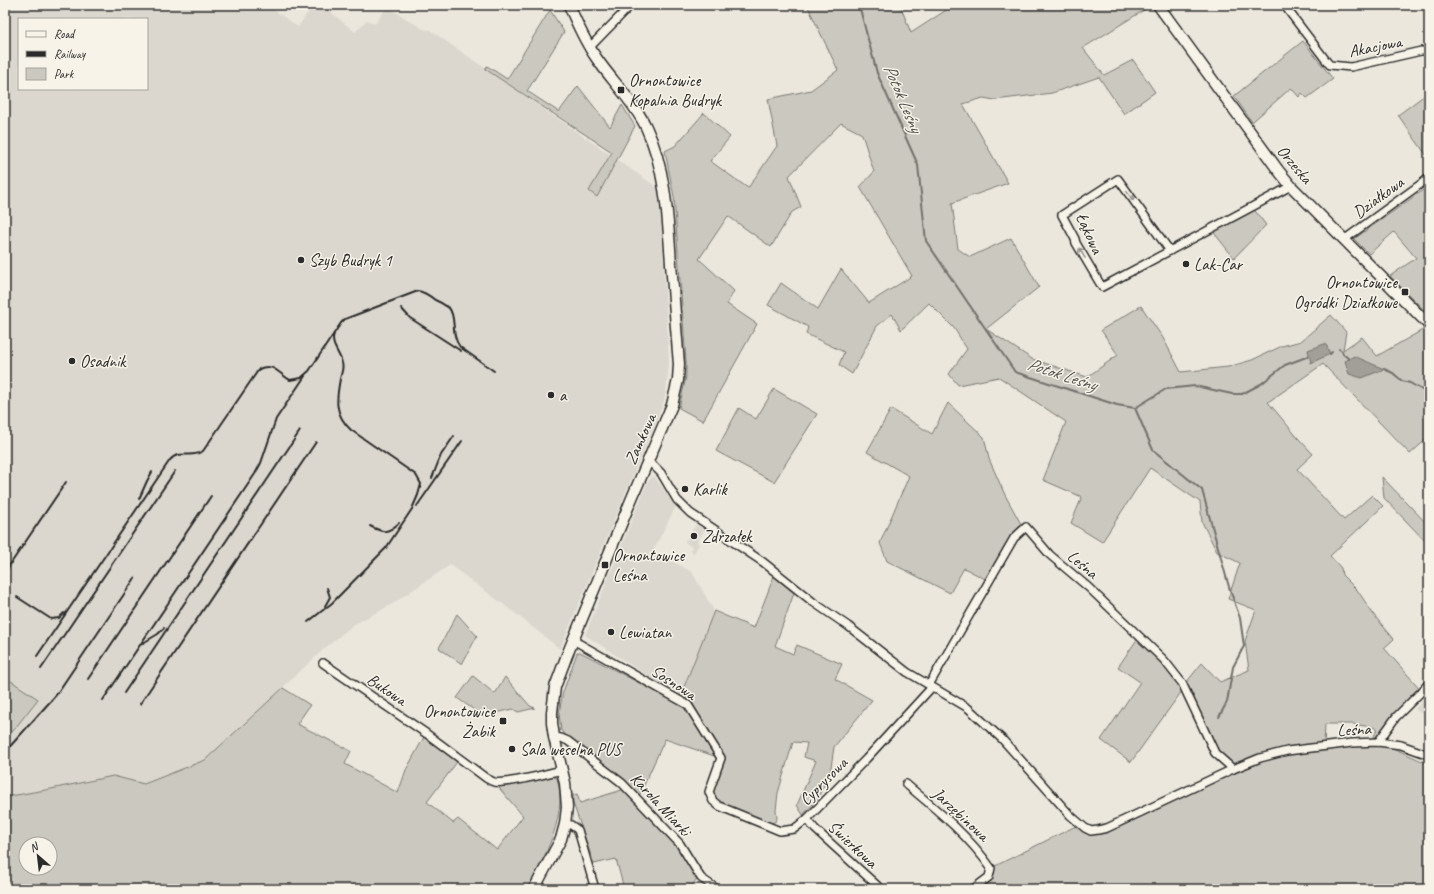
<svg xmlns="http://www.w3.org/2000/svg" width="1434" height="894" font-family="Caveat,sans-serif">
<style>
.built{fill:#dbd7ce;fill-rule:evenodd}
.green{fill:#cbc8bf;stroke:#7b7a75;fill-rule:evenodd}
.water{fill:#a29f98;stroke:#72716c}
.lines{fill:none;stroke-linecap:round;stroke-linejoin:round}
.stream{stroke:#72716c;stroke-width:2}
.street-casing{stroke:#2b2b2b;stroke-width:10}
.secondary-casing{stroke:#2b2b2b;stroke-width:13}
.street{stroke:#f7f3e8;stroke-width:7}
.secondary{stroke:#f7f3e8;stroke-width:10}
.rail{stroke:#2b2b2b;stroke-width:2}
.oneway{stroke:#918f8a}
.poi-dot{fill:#2b2b2b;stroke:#f7f3e8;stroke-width:1.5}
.labels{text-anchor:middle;stroke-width:3;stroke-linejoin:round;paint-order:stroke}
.street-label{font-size:17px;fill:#2b2b2b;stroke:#f7f3e8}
.poi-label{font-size:17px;fill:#2b2b2b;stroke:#f7f3e8;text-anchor:start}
.water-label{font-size:18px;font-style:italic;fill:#555451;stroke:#f7f3e8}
</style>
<rect width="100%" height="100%" fill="#ebe7dd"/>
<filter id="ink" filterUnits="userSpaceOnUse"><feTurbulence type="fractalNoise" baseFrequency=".025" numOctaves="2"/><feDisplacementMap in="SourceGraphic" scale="8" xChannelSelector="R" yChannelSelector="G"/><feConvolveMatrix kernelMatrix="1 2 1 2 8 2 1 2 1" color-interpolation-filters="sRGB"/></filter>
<g filter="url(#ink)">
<g class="built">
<path d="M5,5H267L298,27L313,5H322L355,32L367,20L375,24L384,11L389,8L423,29L430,30L658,188L659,203L662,230L669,364L666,392L664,401L560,649L511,610L450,565L389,606L353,625L324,649L205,760L144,784L113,776L51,789L5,797ZM19,19H147V89H19Z"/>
<path d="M654,476L676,506L653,551L692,572L714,611L680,697L585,635L648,481Z"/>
<path d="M696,525L704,530L697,542L699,544L694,553L690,551L692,547L685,542Z"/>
<path d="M1429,694V719L1415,709Z"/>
</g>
<g class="green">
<path d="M807,5H900L911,33L954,5H1152L1083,48L1104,75L1133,60L1155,92L1124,114L1099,77L1052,93L995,100L983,98L963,104L1008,183L952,203L958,249L970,257L1011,238L1039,287L986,329L1032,359L1087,377L1118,355L1101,330L1141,306L1163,338L1181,372L1228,367L1252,360L1282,346L1301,341L1331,315L1346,332L1343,350L1362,337L1377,356L1426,328L1429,330V437L1410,454L1323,364L1268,402L1298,438L1313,454L1297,469L1344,520L1372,495L1383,506L1330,556L1341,568L1342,575L1358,591L1373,614L1394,639L1384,648L1422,691L1379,742L1429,764V889H973L979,885L991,868L1080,824L1098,830L1233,769L1215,753L1185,684L1202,663L1220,682L1249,670L1245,641L1256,610L1228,599L1240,563L1217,552L1202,522L1200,502L1150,468L1102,542L1071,523L1082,497L1043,480L1066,422L999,377L958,385L949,374L967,349L954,328L929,303L901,330L892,314L877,326L852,374L839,365L844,352L806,334L808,327L768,305L781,283L818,309L841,269L869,303L912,276L860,187L874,172L862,134L841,123L789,176L801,207L792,212L771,247L728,216L699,259L734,291L727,304L757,324L703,421L679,408L686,377V361L674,197L665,151L675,146L704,113L730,137L710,161L748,188L777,146L768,99L811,90L838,70ZM1325,724H1353L1377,728L1372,742L1324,745Z"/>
<path d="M550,10L564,32L527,91L559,112L578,86L610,127L622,105L635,126L597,197L589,191L612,152L485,69L487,66L507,79Z"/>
<path d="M1303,41L1333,79L1307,98L1302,93L1299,97L1291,88L1252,122L1234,96Z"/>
<path d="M1429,92V159L1398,115Z"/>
<path d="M1429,186V315L1390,276L1416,258L1394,232L1369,254L1354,239Z"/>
<path d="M1252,207L1266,225L1234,258L1211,229Z"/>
<path d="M774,389L817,414L774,482L716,451L739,408L756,419Z"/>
<path d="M948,403L984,437L989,459L1005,495L1021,524L985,579L964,568L950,593L887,561L880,543L909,476L867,452L891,409L932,434Z"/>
<path d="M1382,477L1429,526V545L1384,498Z"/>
<path d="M774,576L794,593L775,646L793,654L797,645L842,664L835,679L872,700L834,747L830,774L816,801L803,815L797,805L816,761L804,757L807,743L793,742L778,793L776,810L777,818L776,821L770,824C758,819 712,806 712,791C712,784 721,766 723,758L692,703L680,697L714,611L754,628Z"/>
<path d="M457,614L477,636L462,664L439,648Z"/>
<path d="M1138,638C1155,655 1171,670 1182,691L1131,762L1101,740L1140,682L1118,667Z"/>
<path d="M580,652L687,708L717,757L665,739L639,796L623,779L619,778L561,731L559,713L563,692L577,653Z"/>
<path d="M473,676L495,694L505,677L530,706L535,708L518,712L513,709L483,716L457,698Z"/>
<path d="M5,677L38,699L5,741Z"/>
<path d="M283,688L310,705L297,724L351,751L345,764L398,793L406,770L424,737L457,762L427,802L453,823L458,819L497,850L523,816L499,788L501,786H510L552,776L557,778C558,784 560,790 560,796C560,829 543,861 527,889H5V797L51,789L113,776L144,784L205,760ZM26,844H50V868H26Z"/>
<path d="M625,789L681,848L698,878L689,889H624L616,859L594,864L573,803V795L577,794L580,803Z"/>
</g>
<g class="water">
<path d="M1324,344H1326L1330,354L1311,363L1308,350Z"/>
<path d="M1354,356L1384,369L1362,378L1349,374L1345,361Z"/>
</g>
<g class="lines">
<g class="stream">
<path d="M859,5L877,73L918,165L926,241L1015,372L1117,405L1135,408L1153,450L1202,490L1229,587L1240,618L1244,646L1233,667L1227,702L1219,717"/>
<path d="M1339,349L1342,351L1343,354L1349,359"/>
<path d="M1330,354L1332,352"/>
<path d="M1384,369L1393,373L1402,381L1410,383L1429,394"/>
<path d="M1135,408L1166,389L1195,386L1232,394H1242L1261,384L1285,365L1309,356"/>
</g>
<g class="street-casing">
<g id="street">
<path d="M1284,5L1328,63L1330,65L1351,67L1421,51H1429"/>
<path d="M590,47L631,5"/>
<path d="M1345,239L1429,178"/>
<path d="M1170,251L1118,179L1062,215L1075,239L1076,243L1102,287L1291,186"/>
<path d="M648,462L653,465L661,473L677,500L690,513L763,562L813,602L848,626L907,672L968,708L1002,739L1070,815L1085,828L1091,831L1098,830L1107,828L1233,769L1260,758L1287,751L1352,743L1378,742L1401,745L1429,755"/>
<path d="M573,640L688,705L721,758L709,792L713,801L719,806L780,831L794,829L807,819L866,759L932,687"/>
<path d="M323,663L427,734L486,778C488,779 491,781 494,782C506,785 549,773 562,770"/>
<path d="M929,685L1014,538L1026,527L1050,555L1088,587L1164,660L1182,683L1215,753L1233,769"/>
<path d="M554,737L561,738L568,741L622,783L680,844L701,878L717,889"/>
<path d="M1378,742L1396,717L1422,691L1429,683"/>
<path d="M906,784C937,810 968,835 991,868L989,877L973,889"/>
<path d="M807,819L815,829L881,889"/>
<path d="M565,824L571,825L578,830L595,889"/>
</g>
</g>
<g class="secondary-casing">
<g id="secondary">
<path d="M1158,5L1278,170L1291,186L1429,325"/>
<path d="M534,889L561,839L565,824L567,807L565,783L554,737L552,723V712L555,687L567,655L632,498L672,405L678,380L679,364C676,330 674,297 671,264C668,219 666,169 646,127C634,102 613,82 597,59C585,42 577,24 569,5"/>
</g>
</g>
<use href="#street" class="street"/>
<use href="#secondary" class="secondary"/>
<g class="rail">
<path d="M5,21L11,5"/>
<path d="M401,308L410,318L461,351"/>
<path d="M432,478L441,455L454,436"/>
<path d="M139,499L147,481L152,472"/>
<path d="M417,506L462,441"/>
<path d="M370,526C383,533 387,534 399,523"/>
<path d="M5,572L66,482"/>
<path d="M17,597L51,619L59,618L64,613"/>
<path d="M325,606L330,597L327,588"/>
<path d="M308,622L332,603L386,548L412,509L418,495L421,484L416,475L351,430C334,414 336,400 340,379C341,374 344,368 342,363C340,353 330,345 334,334"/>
<path d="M143,643L158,634L164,628"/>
<path d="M37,656L170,460C179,449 192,459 203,451L259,369C273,362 279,374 290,380L301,378L309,371L341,323L345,319L418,291C425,292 430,296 435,300C440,302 445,305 449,308C457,317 450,334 460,347L494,371"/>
<path d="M41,669L175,471"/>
<path d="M88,679L211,496"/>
<path d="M124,693L300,431"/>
<path d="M103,700L255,474L261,463L276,419L305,376"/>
<path d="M140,704L316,442"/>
<path d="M5,752L56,695L135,578"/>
</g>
</g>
<defs><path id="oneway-shaft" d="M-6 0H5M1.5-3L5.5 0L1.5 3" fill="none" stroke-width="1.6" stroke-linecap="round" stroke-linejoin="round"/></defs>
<g class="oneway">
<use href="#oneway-shaft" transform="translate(1130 196) rotate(54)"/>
<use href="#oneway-shaft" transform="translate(1082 253) rotate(-120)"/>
</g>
</g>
<g class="poi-dot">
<rect x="617" y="86" width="8" height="8" rx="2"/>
<circle cx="301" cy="260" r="4"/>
<circle cx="1186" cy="264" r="4"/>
<rect x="1401" y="288" width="8" height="8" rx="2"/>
<circle cx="72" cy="361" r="4"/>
<circle cx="551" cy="395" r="4"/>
<circle cx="685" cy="489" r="4"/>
<circle cx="694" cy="536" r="4"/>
<rect x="601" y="561" width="8" height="8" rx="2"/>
<circle cx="611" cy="632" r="4"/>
<rect x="499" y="717" width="8" height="8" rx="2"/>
<circle cx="512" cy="749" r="4"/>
</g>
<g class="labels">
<g class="street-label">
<text transform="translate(1375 46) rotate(-11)" y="6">Akacjowa</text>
<text transform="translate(1295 164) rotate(50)" y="6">Orzeska</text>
<text transform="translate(1378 197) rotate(-36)" y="6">Działkowa</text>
<text transform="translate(1090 233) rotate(66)" y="6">Łąkowa</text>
<text transform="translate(640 439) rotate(-66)" y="6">Zamkowa</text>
<text transform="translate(1083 564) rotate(40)" y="6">Leśna</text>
<text transform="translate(674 682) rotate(33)" y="6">Sosnowa</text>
<text transform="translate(387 689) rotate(34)" y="6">Bukowa</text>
<text transform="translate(1354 729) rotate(-3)" y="6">Leśna</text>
<text transform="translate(823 781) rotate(-45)" y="6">Cyprysowa</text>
<text transform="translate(661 804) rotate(47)" y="6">Karola Miarki</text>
<text transform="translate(961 814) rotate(43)" y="6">Jarzębinowa</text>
<text transform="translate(853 844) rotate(43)" y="6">Świerkowa</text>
</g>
<g class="poi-label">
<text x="629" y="86">Ornontowice<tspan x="629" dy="20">Kopalnia Budryk</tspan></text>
<text x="309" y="266">Szyb Budryk 1</text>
<text x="1194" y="270">Lak-Car</text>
<text x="1397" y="288" text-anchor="end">Ornontowice<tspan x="1397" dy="20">Ogródki Działkowe</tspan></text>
<text x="80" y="367">Osadnik</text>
<text x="559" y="401">a</text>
<text x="693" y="495">Karlik</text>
<text x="702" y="542">Zdrzałek</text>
<text x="613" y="561">Ornontowice<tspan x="613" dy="20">Leśna</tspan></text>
<text x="619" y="638">Lewiatan</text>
<text x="495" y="717" text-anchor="end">Ornontowice<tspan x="495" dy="20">Żabik</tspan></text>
<text x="520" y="755">Sala weselna PUS</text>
</g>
<g class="water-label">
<text transform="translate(903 98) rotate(67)" y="6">Potok Leśny</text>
<text transform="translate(1062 374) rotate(18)" y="6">Potok Leśny</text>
</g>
</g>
<rect width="1434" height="894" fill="none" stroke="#f7f3e8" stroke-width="20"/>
<rect x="10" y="10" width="1414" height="874" fill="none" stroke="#2b2b2b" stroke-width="1.5" filter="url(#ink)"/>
<rect x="18" y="18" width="130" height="72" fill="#f7f3e8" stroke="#a5a39c"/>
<rect x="26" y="31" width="20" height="6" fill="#f7f3e8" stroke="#a5a39c"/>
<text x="54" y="38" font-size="12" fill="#2b2b2b">Road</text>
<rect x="26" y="51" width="20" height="6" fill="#2b2b2b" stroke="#a5a39c"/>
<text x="54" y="58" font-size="12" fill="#2b2b2b">Railway</text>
<rect x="26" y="68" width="20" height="12" fill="#cbc8bf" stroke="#a5a39c"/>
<text x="54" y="78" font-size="12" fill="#2b2b2b">Park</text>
<g transform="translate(38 856) rotate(332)"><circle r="19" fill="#f7f3e8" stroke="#a5a39c"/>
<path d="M0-3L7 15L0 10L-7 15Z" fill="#2b2b2b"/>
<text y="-6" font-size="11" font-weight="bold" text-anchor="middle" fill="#2b2b2b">N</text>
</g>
</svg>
